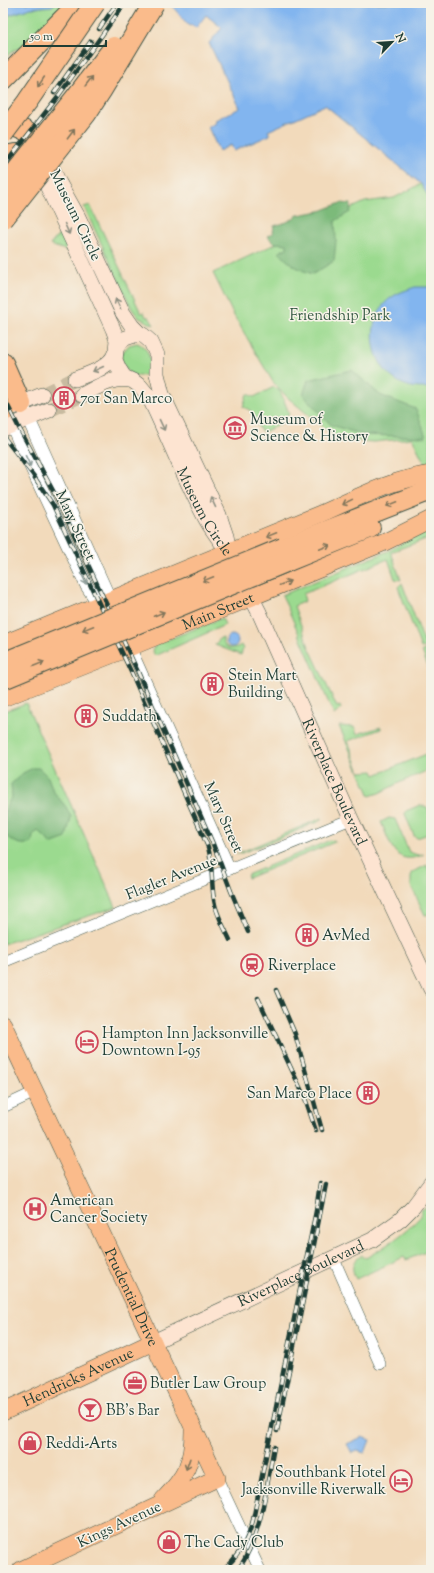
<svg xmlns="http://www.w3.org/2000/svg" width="434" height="1573" font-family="'Sorts Mill Goudy',serif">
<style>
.green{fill:#9bda8f;stroke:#5d8c62}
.forest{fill:#7cba7a;stroke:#4e7c57}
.water{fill:#82b5ef;stroke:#507992}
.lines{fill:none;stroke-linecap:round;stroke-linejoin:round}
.secondary-tunnel{stroke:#c8bba0;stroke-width:15;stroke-dasharray:15 8;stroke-linecap:butt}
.minor-casing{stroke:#3f5548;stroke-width:12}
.tertiary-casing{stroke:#3f5548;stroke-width:14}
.secondary-casing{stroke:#3f5548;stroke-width:16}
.primary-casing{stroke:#3f5548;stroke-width:18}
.motorway-casing{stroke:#3f5548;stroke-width:22}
.minor{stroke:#fff;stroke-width:11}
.tertiary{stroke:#fff;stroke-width:13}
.secondary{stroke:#fde4d1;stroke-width:15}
.primary{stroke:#fabb8b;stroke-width:17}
.motorway{stroke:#fabb8b;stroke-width:20}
.rail-casing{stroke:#1f3d34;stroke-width:4.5}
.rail{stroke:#f7f3e8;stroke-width:3;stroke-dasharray:9;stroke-linecap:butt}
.motorway-bridge-casing{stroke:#3f5548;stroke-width:22;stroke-linecap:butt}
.motorway-bridge{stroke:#fabb8b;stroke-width:20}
.oneway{stroke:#82765b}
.oneway2{stroke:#8e9082}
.oneway3{stroke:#8f9e9a}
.labels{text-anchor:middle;stroke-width:3;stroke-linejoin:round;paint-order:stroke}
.street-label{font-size:15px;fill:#1f3d34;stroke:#f7f3e8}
.park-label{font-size:15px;fill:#385c46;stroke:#f7f3e8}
.poi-label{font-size:15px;fill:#1f3d34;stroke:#f7f3e8;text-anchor:start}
</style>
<rect width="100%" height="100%" fill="#f7f3e8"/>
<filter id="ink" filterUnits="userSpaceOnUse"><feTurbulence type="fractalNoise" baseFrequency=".025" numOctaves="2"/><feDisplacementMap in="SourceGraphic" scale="8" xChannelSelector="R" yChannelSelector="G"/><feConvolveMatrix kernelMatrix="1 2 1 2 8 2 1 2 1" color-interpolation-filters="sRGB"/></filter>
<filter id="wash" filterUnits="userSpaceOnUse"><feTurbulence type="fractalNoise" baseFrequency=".012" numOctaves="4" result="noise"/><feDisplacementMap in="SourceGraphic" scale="16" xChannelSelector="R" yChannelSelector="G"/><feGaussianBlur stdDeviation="0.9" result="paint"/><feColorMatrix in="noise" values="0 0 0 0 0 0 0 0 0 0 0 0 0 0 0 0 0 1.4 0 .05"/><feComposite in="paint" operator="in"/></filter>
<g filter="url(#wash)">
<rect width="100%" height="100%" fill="#f2dabb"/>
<g class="green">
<path d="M56,3H64L46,31L27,46L14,50L3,60V47L5,45L3,38V17L31,8L52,6Z"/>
<path d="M421,184L431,201V464L426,466L412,438L374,442L341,440L324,428L287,397L273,382L233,314L213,273L365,202L394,198Z"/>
<path d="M90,205L141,313L144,312L146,317H149L154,325L139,318L132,309L84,207Z"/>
<path d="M63,230L70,250L68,251L50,245Z"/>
<path d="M137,343C153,348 156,377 138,376C135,376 132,374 129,373L122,363L121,354L129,345Z"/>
<path d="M274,387L280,391L289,413L285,421L264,432L260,430L250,410L243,407L247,394L254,397Z"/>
<path d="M431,527V537L391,552L401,580L395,579L388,559L303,594L305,601L294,606L309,647L337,707L340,706L341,709L334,715L282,595L388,551Z"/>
<path d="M402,583L426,647L421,648L398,587Z"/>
<path d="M222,618L225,625L155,656L152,649L157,644Z"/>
<path d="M220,638H223C223,650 234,650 241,645L243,649L241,655L215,645Z"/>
<path d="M427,649L431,661V675L422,651Z"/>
<path d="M26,703L116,907L3,944V712Z"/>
<path d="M339,726L354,727L357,734L381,727V729L348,741L360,772L373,771L375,775L429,753L431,746V769L401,782L379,793L370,796Z"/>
<path d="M420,805L427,807L431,818V833L417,838L414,836L405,814L406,811Z"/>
<path d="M322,818V819L316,823L311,824L286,836L239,854H236Z"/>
<path d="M389,818L395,819L409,852L418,855L423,854V855C394,867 391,844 381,822Z"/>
<path d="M334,840L335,842L248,878L247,875L328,841Z"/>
<path d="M427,865L428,869L431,868V914L425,915L411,886V876L413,872Z"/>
<path d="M431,1205V1250L406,1260L404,1257L356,1279C351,1268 351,1262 361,1255L366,1258C386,1246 405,1234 421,1216V1210Z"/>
</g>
<g class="forest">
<path d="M341,203L351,204L350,212L335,221L336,241L334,261L313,274C299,270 289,264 279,252L287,248V244L274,243L267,236L273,233L274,226L287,222L298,215L320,211Z"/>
<path d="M352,370L380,395L416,409L426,437L363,435L331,425L303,395L308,380Z"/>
<path d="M33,768H39L48,777L53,791L66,807L71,817L66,838L50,844L47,839L38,831L33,835L32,843C20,847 11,841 3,833C3,821 4,806 12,797L11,784L23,773Z"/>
</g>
<g class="water">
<path d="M3,3H56L52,6L31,8L3,17Z"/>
<path d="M166,3H431V201L421,184L325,105L268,131L270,135L234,151L231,145L219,151L208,127L216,123L215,120L240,108L209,43L222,28L206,15L196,28L192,25L189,26L172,6Z"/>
<path d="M415,287H431V387C384,396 356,338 385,303C393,294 404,291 415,287Z"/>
<circle cx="232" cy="641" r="6"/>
<path d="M362,1437L370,1440L365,1453L357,1451L352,1453L347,1444Z"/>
</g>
</g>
<g filter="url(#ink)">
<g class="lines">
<g class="secondary-tunnel">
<path d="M42,395L75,379"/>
<path d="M49,410L82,395"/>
</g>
<g class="minor-casing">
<g id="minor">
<path d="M130,647L230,869"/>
<path d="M3,962L351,819"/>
<path d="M3,1107L35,1092"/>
<path d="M333,1257L380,1364"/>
<path d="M217,1478L260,1570"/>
</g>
</g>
<g class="tertiary-casing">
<g id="tertiary">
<path d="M24,409L114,609"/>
<path d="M8,416L20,443L87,586L104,612"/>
</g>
</g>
<g class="secondary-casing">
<g id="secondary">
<path id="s1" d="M141,335L132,326L123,313L78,217L59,183L47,157L39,168L113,329L117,340L115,360L119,369L124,377L133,381L141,387L149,397C169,438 185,481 207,521C215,535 226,547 234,562"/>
<path d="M117,347L123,339L135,335H143L151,342L157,355V374L162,394L219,515L226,536L229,551"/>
<path d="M75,379C88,374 110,368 115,353"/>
<path d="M82,395C96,388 112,377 128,380"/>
<path d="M11,408L42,395"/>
<path d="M3,429L49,410"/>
<path id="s2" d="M246,587L259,612L351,819L431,989"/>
<path id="s3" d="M153,1342L372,1240L400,1220L413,1207L431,1183"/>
</g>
</g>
<g class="primary-casing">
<g id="primary">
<path d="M3,644L320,514C359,497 388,481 431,474"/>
<path id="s4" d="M3,698L121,651L385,542L431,519"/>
<path id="s5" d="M3,1024L217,1478L21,1570"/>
<path id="s6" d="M3,1412L153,1342"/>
<path d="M163,1500C186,1476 193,1463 193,1430"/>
</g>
</g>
<g class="motorway-casing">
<g id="motorway">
<path d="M3,80L79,3"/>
<path d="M3,125C26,126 37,138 47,157"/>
<path d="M3,158C17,151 30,153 39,167"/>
<path d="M3,363L21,404"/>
<path d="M3,404L6,410"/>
<path d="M283,548L431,490"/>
<path d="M288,561L370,528"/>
</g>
</g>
<use href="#minor" class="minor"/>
<use href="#tertiary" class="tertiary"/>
<use href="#secondary" class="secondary"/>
<use href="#primary" class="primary"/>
<use href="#motorway" class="motorway"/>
<g class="rail-casing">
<g id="rail">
<path d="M3,10L8,3"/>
<path d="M99,29L117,3"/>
<path d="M54,93L91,41"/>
<path d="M3,167L59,95L125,3"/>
<path d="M3,396L18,426L57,498L138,672L213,844L231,891L248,932"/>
<path d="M3,436L33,475L53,505L132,674L208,847C213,865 211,882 214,900C216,914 224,927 230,940"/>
<path d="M276,990L295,1034L322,1130"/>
<path d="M258,998L305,1098L316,1131"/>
<path d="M277,1431L326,1184"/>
<path d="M222,1570C239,1557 248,1540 253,1520L316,1211L320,1183"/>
<path d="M238,1570C262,1535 266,1488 274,1447"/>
</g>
</g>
<use href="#rail" class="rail"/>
<g class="motorway-bridge-casing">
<g id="motorway-bridge">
<path d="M3,134L27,102L95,3"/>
<path d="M3,188L76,97L114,47"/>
<path d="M3,219L86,114L101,91L154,3"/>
<path d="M3,663L283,548"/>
<path d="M3,679L288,561"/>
</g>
</g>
<use href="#motorway-bridge" class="motorway-bridge"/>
</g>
<defs><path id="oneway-shaft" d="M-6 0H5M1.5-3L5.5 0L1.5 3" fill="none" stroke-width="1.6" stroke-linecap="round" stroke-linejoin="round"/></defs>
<g class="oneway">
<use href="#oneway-shaft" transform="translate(89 81) rotate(-52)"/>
<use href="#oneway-shaft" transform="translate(41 82) rotate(124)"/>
<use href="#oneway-shaft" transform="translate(71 134) rotate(-53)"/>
<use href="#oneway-shaft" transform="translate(347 502) rotate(154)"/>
<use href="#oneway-shaft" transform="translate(392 504) rotate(158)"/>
<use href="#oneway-shaft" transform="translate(271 535) rotate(158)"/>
<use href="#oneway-shaft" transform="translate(325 547) rotate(-22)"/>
<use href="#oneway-shaft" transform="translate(208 579) rotate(158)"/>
<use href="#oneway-shaft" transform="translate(285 583) rotate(-22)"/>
<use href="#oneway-shaft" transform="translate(159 614) rotate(-22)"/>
<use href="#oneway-shaft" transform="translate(88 628) rotate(158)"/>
<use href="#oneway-shaft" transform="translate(39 664) rotate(-22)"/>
<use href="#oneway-shaft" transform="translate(188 1464) rotate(109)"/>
</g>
<g class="oneway2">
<use href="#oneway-shaft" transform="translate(67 229) rotate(66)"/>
<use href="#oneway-shaft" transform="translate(118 304) rotate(-116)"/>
<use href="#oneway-shaft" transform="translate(98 369) rotate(155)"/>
<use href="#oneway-shaft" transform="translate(162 425) rotate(65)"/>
<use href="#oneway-shaft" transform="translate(213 502) rotate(-115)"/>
</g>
<g class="oneway3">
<use href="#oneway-shaft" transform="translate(28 461) rotate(65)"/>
<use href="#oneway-shaft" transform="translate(84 579) rotate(65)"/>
</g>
</g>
<defs>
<g id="building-ring" transform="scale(1.15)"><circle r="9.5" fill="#f7f3e8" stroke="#d1495b" stroke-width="1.5"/><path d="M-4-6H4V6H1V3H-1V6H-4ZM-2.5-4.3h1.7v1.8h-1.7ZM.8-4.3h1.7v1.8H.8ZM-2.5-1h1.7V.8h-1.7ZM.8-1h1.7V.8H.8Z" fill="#d1495b"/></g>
<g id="museum-ring" transform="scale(1.15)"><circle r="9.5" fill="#f7f3e8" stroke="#d1495b" stroke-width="1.5"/><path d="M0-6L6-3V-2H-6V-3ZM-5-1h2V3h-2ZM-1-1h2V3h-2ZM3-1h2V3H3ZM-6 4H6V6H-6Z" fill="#d1495b"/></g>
<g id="station-ring" transform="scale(1.15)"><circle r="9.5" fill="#f7f3e8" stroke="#d1495b" stroke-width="1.5"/><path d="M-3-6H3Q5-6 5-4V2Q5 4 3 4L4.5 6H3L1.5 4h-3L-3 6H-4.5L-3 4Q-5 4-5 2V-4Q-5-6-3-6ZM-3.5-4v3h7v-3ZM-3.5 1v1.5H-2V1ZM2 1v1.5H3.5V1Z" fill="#d1495b"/></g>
<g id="hotel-ring" transform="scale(1.15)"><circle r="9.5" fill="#f7f3e8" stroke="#d1495b" stroke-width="1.5"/><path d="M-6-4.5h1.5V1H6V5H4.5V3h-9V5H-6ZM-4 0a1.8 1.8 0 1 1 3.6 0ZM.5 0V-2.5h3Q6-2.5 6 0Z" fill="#d1495b"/></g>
<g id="hospital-ring" transform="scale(1.15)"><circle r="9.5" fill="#f7f3e8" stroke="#d1495b" stroke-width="1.5"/><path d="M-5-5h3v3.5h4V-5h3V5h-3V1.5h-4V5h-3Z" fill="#d1495b"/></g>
<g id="office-ring" transform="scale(1.15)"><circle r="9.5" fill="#f7f3e8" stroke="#d1495b" stroke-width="1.5"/><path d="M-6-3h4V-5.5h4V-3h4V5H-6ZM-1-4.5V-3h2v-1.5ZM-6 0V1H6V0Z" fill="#d1495b"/></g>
<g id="bar-ring" transform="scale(1.15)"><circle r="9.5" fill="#f7f3e8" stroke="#d1495b" stroke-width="1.5"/><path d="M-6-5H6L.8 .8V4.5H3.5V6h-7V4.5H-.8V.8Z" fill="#d1495b"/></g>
<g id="shop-ring" transform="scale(1.15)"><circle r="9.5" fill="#f7f3e8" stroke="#d1495b" stroke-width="1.5"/><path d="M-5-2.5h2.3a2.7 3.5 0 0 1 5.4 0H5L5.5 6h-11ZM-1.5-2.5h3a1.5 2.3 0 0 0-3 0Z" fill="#d1495b"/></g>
</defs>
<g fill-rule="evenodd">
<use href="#building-ring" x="64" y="398"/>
<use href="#museum-ring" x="235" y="428"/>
<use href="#building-ring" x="212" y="684"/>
<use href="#building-ring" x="86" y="716"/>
<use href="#building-ring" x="307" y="935"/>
<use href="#station-ring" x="252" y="965"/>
<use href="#hotel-ring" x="87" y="1042"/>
<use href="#building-ring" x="368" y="1093"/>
<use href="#hospital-ring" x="35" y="1209"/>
<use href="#office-ring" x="135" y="1383"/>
<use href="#bar-ring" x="90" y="1410"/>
<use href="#shop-ring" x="30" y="1443"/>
<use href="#hotel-ring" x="401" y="1481"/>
<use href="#shop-ring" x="169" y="1542"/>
</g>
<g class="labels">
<g class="street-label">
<text transform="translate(76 215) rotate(64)" y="5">Museum Circle</text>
<text dy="5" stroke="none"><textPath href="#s1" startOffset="604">Museum Circle</textPath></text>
<text transform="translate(76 525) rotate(65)" y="5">Mary Street</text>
<text dy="5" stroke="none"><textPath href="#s4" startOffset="232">Main Street</textPath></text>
<text dy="5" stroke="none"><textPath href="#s2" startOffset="214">Riverplace Boulevard</textPath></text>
<text transform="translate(224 817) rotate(66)" y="5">Mary Street</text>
<text transform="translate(171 877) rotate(-22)" y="5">Flagler Avenue</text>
<text dy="5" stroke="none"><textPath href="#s3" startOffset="163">Riverplace Boulevard</textPath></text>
<text dy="5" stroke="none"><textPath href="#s5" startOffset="302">Prudential Drive</textPath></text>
<text dy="5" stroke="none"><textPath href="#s6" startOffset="83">Hendricks Avenue</textPath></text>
<text transform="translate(119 1524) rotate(-25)" y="5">Kings Avenue</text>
</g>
<g class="park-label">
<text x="340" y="320">Friendship Park</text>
</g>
<g class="poi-label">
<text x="80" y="403">701 San Marco</text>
<text x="250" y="424">Museum of<tspan x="250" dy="17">Science &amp; History</tspan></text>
<text x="228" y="680">Stein Mart<tspan x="228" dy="17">Building</tspan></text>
<text x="102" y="721">Suddath</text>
<text x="322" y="940">AvMed</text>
<text x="268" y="970">Riverplace</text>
<text x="102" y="1038">Hampton Inn Jacksonville<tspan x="102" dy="17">Downtown I-95</tspan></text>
<text x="352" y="1098" text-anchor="end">San Marco Place</text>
<text x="50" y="1205">American<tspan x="50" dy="17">Cancer Society</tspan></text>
<text x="150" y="1388">Butler Law Group</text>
<text x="106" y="1415">BB's Bar</text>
<text x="46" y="1448">Reddi-Arts</text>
<text x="386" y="1477" text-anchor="end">Southbank Hotel<tspan x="386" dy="17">Jacksonville Riverwalk</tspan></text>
<text x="184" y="1547">The Cady Club</text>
</g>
</g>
<rect width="434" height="1573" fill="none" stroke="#f7f3e8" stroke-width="16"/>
<g transform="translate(392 42) rotate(65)" stroke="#f7f3e8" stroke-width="3" paint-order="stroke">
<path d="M0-3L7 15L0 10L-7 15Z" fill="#1f3d34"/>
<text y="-6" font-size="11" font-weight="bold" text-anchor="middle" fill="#1f3d34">N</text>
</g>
<path d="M24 40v6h82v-6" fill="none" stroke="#1f3d34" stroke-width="2"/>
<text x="30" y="40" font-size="12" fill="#1f3d34" stroke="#f7f3e8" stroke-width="3" paint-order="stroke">50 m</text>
</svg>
